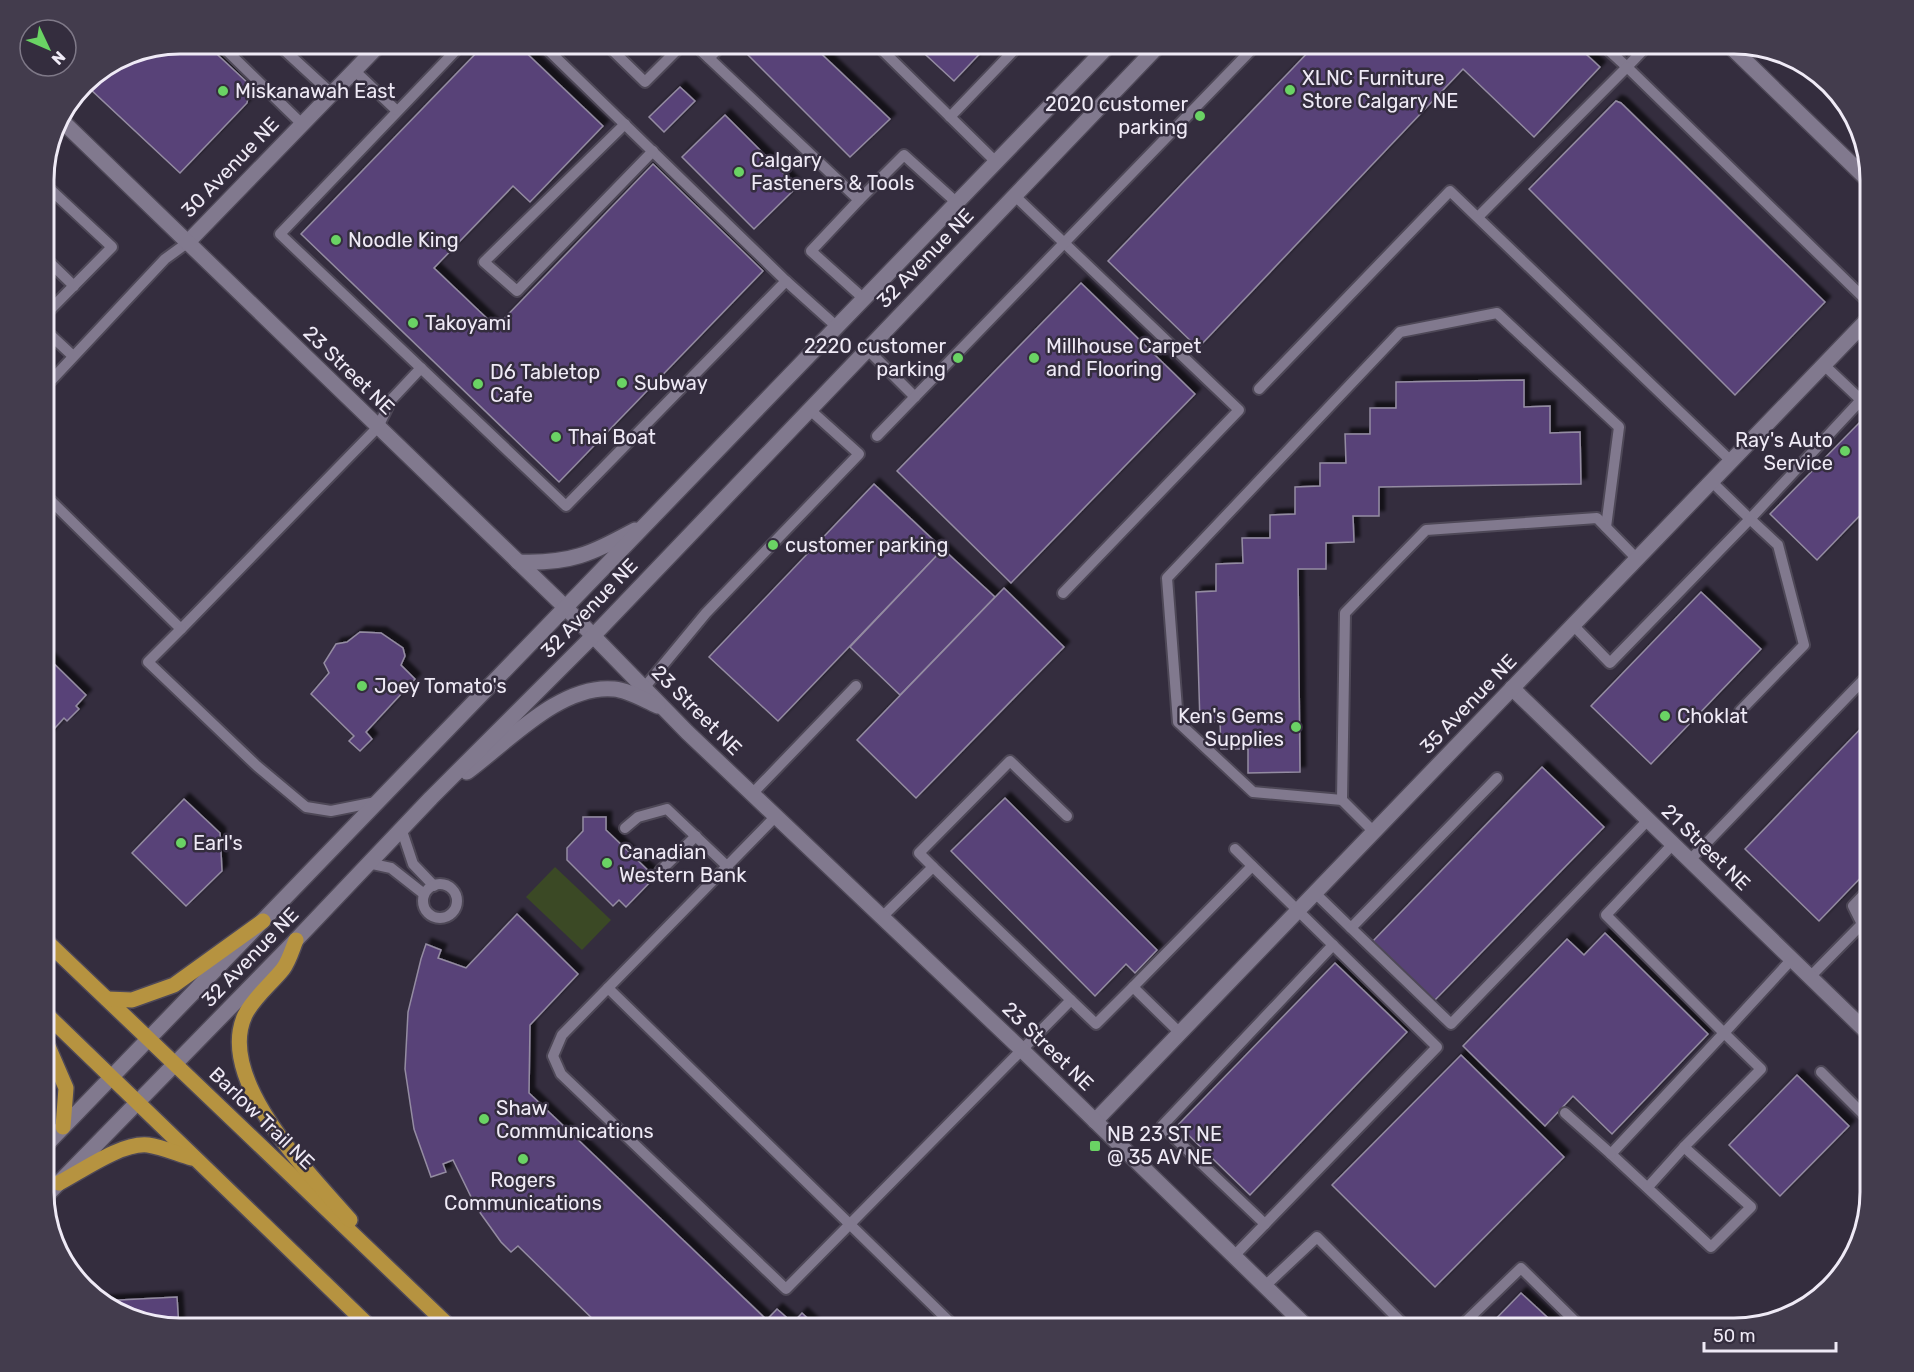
<svg xmlns="http://www.w3.org/2000/svg" width="1914" height="1372" font-family="Rubik,sans-serif">
<style>
.green{fill:#3b4925}
.building{fill:#594278;stroke:#948ca2;stroke-width:1.5;filter:url(#shadow)}
.lines{fill:none;stroke-linecap:round;stroke-linejoin:round}
.lane-casing{stroke:#4e4857;stroke-width:14}
.street-casing{stroke:#4e4857;stroke-width:18}
.secondary-casing{stroke:#4e4857;stroke-width:18}
.primary-casing{stroke:#4e4857;stroke-width:18}
.lane{stroke:#81798e;stroke-width:10}
.street{stroke:#81798e;stroke-width:15}
.secondary{stroke:#81798e;stroke-width:15}
.primary{stroke:#b69340;stroke-width:15}
.poi-dot{fill:#6ad364;stroke:#342d3e;stroke-width:2}
.labels{text-anchor:middle;stroke-width:5;stroke-linejoin:round;paint-order:stroke}
.poi-label{font-size:20px;fill:#efeaf6;stroke:#342d3e;text-anchor:start}
.street-label{font-size:20px;fill:#efeaf6;stroke:#342d3e}
.rim{fill:none;stroke:#efeaf6;stroke-width:3}
</style>
<defs>
<filter id="shadow"><feDropShadow dx="5.5" dy="-5.5" stdDeviation="1.5" flood-color="#0009"/></filter>
</defs>
<rect width="100%" height="100%" fill="#342d3e"/>
<path class="green" d="M555,867L611,920L582,950L526,897Z"/>
<g class="building">
<path d="M180,44H206L250,85L247,103L180,173L88,87L92,77L128,54Z"/>
<path d="M485,44H517L603,126L530,202L513,186L434,268L496,327L653,164L763,271L559,482L301,234Z"/>
<path d="M759,44H811L890,119L850,157L748,55Z"/>
<path d="M914,44H989L954,81Z"/>
<path d="M1316,44H1575L1600,67L1534,137L1463,69L1198,348L1108,261Z"/>
<path d="M680,87L695,101L664,132L649,117Z"/>
<path d="M1616,101L1621,103L1825,302L1735,395L1529,189Z"/>
<path d="M725,115L797,187L754,229L682,157Z"/>
<path d="M1081,283L1195,394L1011,583L897,471Z"/>
<path d="M1524,380V407L1550,406V433L1580,432L1581,484L1379,487V516H1353L1354,542L1326,543V569H1298L1300,772L1248,773V749H1221L1220,721L1200,723L1196,592L1216,591V564L1243,563L1242,538H1270V515L1295,514V487L1320,486V463H1346L1345,434H1370V408H1396V382Z"/>
<path d="M1861,421L1870,430V505L1817,560L1770,514Z"/>
<path d="M874,484L943,549L778,721L709,657Z"/>
<path d="M943,549L995,597L900,695L850,647Z"/>
<path d="M1004,588L1064,647L916,798L857,740Z"/>
<path d="M1701,592L1761,649L1651,764L1591,706Z"/>
<path d="M360,632L381,633L403,648L405,656L401,665L415,679L366,732L372,739L360,751L349,741L354,736L311,694L329,673L324,663L336,644L347,642Z"/>
<path d="M44,654L86,695L76,706L79,709L67,721L64,718L44,740Z"/>
<path d="M1870,719V868L1819,921L1745,849Z"/>
<path d="M1542,767L1604,827L1434,1001L1373,941Z"/>
<path d="M1005,798L1157,950L1135,973L1126,964L1095,996L951,851Z"/>
<path d="M184,799L220,833L222,871L186,906L132,853Z"/>
<path d="M583,817H606V830L655,877L626,907L619,900L613,906L567,860V848L583,831Z"/>
<path d="M517,914L578,974L530,1025L529,1093L767,1320L759,1328H602L518,1246L511,1252L501,1242L476,1207L453,1160L443,1164L446,1172L431,1177L414,1129L405,1069L408,1012L421,959L426,944L441,950L438,958L466,968Z"/>
<path d="M1605,933L1708,1034L1612,1134L1573,1096L1545,1126L1463,1046L1567,939L1584,955Z"/>
<path d="M1335,963L1407,1032L1250,1195L1178,1125Z"/>
<path d="M1461,1055L1564,1157L1435,1287L1332,1185Z"/>
<path d="M1797,1075L1849,1126L1780,1196L1729,1145Z"/>
<path d="M1521,1293L1559,1328H1487Z"/>
<path d="M177,1297L179,1328L100,1301Z"/>
<path d="M777,1309L793,1323L802,1313L818,1328H759Z"/>
</g>
<g class="lines">
<g class="lane-casing">
<g id="lane">
<path d="M220,44L302,124"/>
<path d="M284,44L281,47L331,93"/>
<path d="M462,44L280,234L566,506L786,281"/>
<path d="M542,44L786,281L836,326"/>
<path d="M606,44L645,82L683,44"/>
<path d="M694,44L859,200L811,251L863,298"/>
<path d="M876,44L996,162"/>
<path d="M1091,44L1100,53"/>
<path d="M1602,44L1627,67L1649,44"/>
<path d="M709,58L723,44"/>
<path d="M354,70L396,110"/>
<path d="M950,117L1020,44"/>
<path d="M625,124L484,262L517,291L653,151"/>
<path d="M1014,195L1239,410L1063,593"/>
<path d="M859,200L904,155L956,202"/>
<path d="M1478,217L1627,67L1870,304"/>
<path d="M44,257L74,286"/>
<path d="M44,316L112,247L52,191L44,199"/>
<path d="M44,329L73,356"/>
<path d="M867,349L915,397"/>
<path d="M44,388L165,259L187,243"/>
<path d="M1259,389L1450,191L1731,461"/>
<path d="M1870,390L1861,400L1870,409"/>
<path d="M877,436L1257,44"/>
<path d="M44,494L181,629L378,427L391,400L421,368"/>
<path d="M1573,625L1610,663L1750,519L1712,482"/>
<path d="M181,629L148,662L257,766L306,807L331,811L376,802"/>
<path d="M644,688L706,613L859,454L809,409"/>
<path d="M1740,711L1804,645L1778,545L1750,519L1861,400L1824,365"/>
<path d="M752,794L856,686"/>
<path d="M1342,800L1253,792L1178,722L1167,578L1400,332L1497,313L1619,427L1606,527"/>
<path d="M776,816L562,1035L553,1056L561,1074L786,1289L1071,1000L1096,1024L1133,987L1180,1033"/>
<path d="M401,828L413,864L434,886"/>
<path d="M625,828L638,817L667,809L728,867"/>
<path d="M1374,832L1342,800L1345,613L1426,530L1597,518L1637,559"/>
<path d="M1673,844L1606,915L1724,1033L1792,959"/>
<path d="M1690,860L1870,673"/>
<path d="M368,863L391,868L424,894"/>
<path d="M933,867L919,853L1010,761L1067,816"/>
<path d="M660,871L696,836"/>
<circle cx="440" cy="901" r="17"/>
<path d="M1315,893L1351,928L1497,778"/>
<path d="M882,917L933,867L1071,1000"/>
<path d="M1862,924L1853,906L1870,888"/>
<path d="M1351,928L1451,1024L1648,820"/>
<path d="M1810,977L1862,924L1870,932"/>
<path d="M1133,987L1252,866"/>
<path d="M608,988L956,1328"/>
<path d="M1724,1033L1761,1069L1684,1147L1751,1207L1711,1247L1611,1154Z"/>
<path d="M1821,1072L1864,1115L1870,1110"/>
<path d="M1565,1113L1611,1154"/>
<path d="M1648,1187L1684,1147"/>
<path d="M1265,1224L1162,1126L1333,945"/>
<path d="M1234,1256L1437,1047L1235,849"/>
<path d="M1265,1286L1317,1237L1407,1328"/>
<path d="M1459,1328L1521,1268L1582,1328"/>
</g>
</g>
<g class="street-casing">
<g id="street">
<path d="M187,243L380,44"/>
<path d="M1512,688L1870,1035"/>
<path d="M1095,1121L1870,317"/>
</g>
</g>
<g class="secondary-casing">
<g id="secondary">
<path d="M1728,44L1870,182"/>
<path d="M59,118L566,608L687,732L1021,1049L1308,1328"/>
<path d="M518,562C571,564 590,554 635,530"/>
<path d="M467,772C508,742 560,684 614,689C628,690 644,700 658,706"/>
<path d="M44,1147L1110,44"/>
<path d="M44,1198L296,940L431,798L593,636L1160,44"/>
</g>
</g>
<g class="primary-casing">
<g id="primary">
<path d="M44,939L451,1328"/>
<path d="M296,940C292,950 289,961 283,969C271,984 254,997 245,1015C215,1080 311,1175 350,1220"/>
<path d="M107,999L132,1000L174,985L263,921"/>
<path d="M44,1012L371,1328"/>
<path d="M44,1037L66,1088L63,1127"/>
<path d="M59,1183C82,1171 122,1142 148,1145C162,1147 178,1154 192,1158"/>
</g>
</g>
<use href="#lane" class="lane"/>
<use href="#street" class="street"/>
<use href="#secondary" class="secondary"/>
<use href="#primary" class="primary"/>
</g>
<g class="poi-dot">
<circle cx="1290" cy="90" r="6"/>
<circle cx="223" cy="91" r="6"/>
<circle cx="1200" cy="116" r="6"/>
<circle cx="739" cy="172" r="6"/>
<circle cx="336" cy="240" r="6"/>
<circle cx="413" cy="323" r="6"/>
<circle cx="958" cy="358" r="6"/>
<circle cx="1034" cy="358" r="6"/>
<circle cx="622" cy="383" r="6"/>
<circle cx="478" cy="384" r="6"/>
<circle cx="556" cy="437" r="6"/>
<circle cx="1845" cy="451" r="6"/>
<circle cx="773" cy="545" r="6"/>
<circle cx="362" cy="686" r="6"/>
<circle cx="1665" cy="716" r="6"/>
<circle cx="1296" cy="727" r="6"/>
<circle cx="181" cy="843" r="6"/>
<circle cx="607" cy="863" r="6"/>
<circle cx="484" cy="1119" r="6"/>
<rect x="1089" y="1140" width="12" height="12" rx="3"/>
<circle cx="523" cy="1159" r="6"/>
</g>
<g class="labels">
<g class="poi-label">
<text x="1302" y="85">XLNC Furniture<tspan x="1302" dy="23">Store Calgary NE</tspan></text>
<text x="235" y="98">Miskanawah East</text>
<text x="1188" y="111" text-anchor="end">2020 customer<tspan x="1188" dy="23">parking</tspan></text>
<text x="751" y="167">Calgary<tspan x="751" dy="23">Fasteners &amp; Tools</tspan></text>
<text x="348" y="247">Noodle King</text>
<text x="425" y="330">Takoyami</text>
<text x="946" y="353" text-anchor="end">2220 customer<tspan x="946" dy="23">parking</tspan></text>
<text x="1046" y="353">Millhouse Carpet<tspan x="1046" dy="23">and Flooring</tspan></text>
<text x="490" y="379">D6 Tabletop<tspan x="490" dy="23">Cafe</tspan></text>
<text x="634" y="390">Subway</text>
<text x="568" y="444">Thai Boat</text>
<text x="1833" y="447" text-anchor="end">Ray's Auto<tspan x="1833" dy="23">Service</tspan></text>
<text x="785" y="552">customer parking</text>
<text x="374" y="693">Joey Tomato's</text>
<text x="1284" y="723" text-anchor="end">Ken's Gems<tspan x="1284" dy="23">Supplies</tspan></text>
<text x="1677" y="723">Choklat</text>
<text x="193" y="850">Earl's</text>
<text x="619" y="859">Canadian<tspan x="619" dy="23">Western Bank</tspan></text>
<text x="496" y="1115">Shaw<tspan x="496" dy="23">Communications</tspan></text>
<text x="1107" y="1141">NB 23 ST NE<tspan x="1107" dy="23">@ 35 AV NE</tspan></text>
<text x="523" y="1187" text-anchor="middle">Rogers<tspan x="523" dy="23">Communications</tspan></text>
</g>
<g class="street-label">
<text transform="translate(230 167) rotate(-46)" y="7">30 Avenue NE</text>
<text transform="translate(925 258) rotate(-46)" y="7">32 Avenue NE</text>
<text transform="translate(349 370) rotate(44)" y="7">23 Street NE</text>
<text transform="translate(589 608) rotate(-46)" y="7">32 Avenue NE</text>
<text transform="translate(1468 704) rotate(-46)" y="7">35 Avenue NE</text>
<text transform="translate(697 710) rotate(45)" y="7">23 Street NE</text>
<text transform="translate(1706 847) rotate(44)" y="7">21 Street NE</text>
<text transform="translate(250 957) rotate(-46)" y="7">32 Avenue NE</text>
<text transform="translate(1048 1046) rotate(44)" y="7">23 Street NE</text>
<text transform="translate(262 1118) rotate(44)" y="7">Barlow Trail NE</text>
</g>
</g>
<path d="M0 0H1914V1372H0ZM180 54H1734A126 126 0 0 1 1860 180V1192A126 126 0 0 1 1734 1318H180A126 126 0 0 1 54 1192V180A126 126 0 0 1 180 54Z" fill="#433c4d" fill-rule="evenodd"/>
<path class="rim" d="M180 54H1734A126 126 0 0 1 1860 180V1192A126 126 0 0 1 1734 1318H180A126 126 0 0 1 54 1192V180A126 126 0 0 1 180 54Z"/>
<g transform="translate(48 48) rotate(134)"><circle r="28" fill="#342d3e" stroke="#7f7988" stroke-width="1.5"/>
<path d="M0-4.5L10 22L0 15L-10 22Z" fill="#6ad364"/>
<text y="-9" font-size="16" font-weight="bold" text-anchor="middle" fill="#efeaf6">N</text>
</g>
<path d="M1704 1342v9h132v-9" fill="none" stroke="#efeaf6" stroke-width="3"/>
<text x="1713" y="1342" font-size="18" fill="#efeaf6" stroke="#342d3e" stroke-width="4.5" paint-order="stroke">50 m</text>
</svg>
